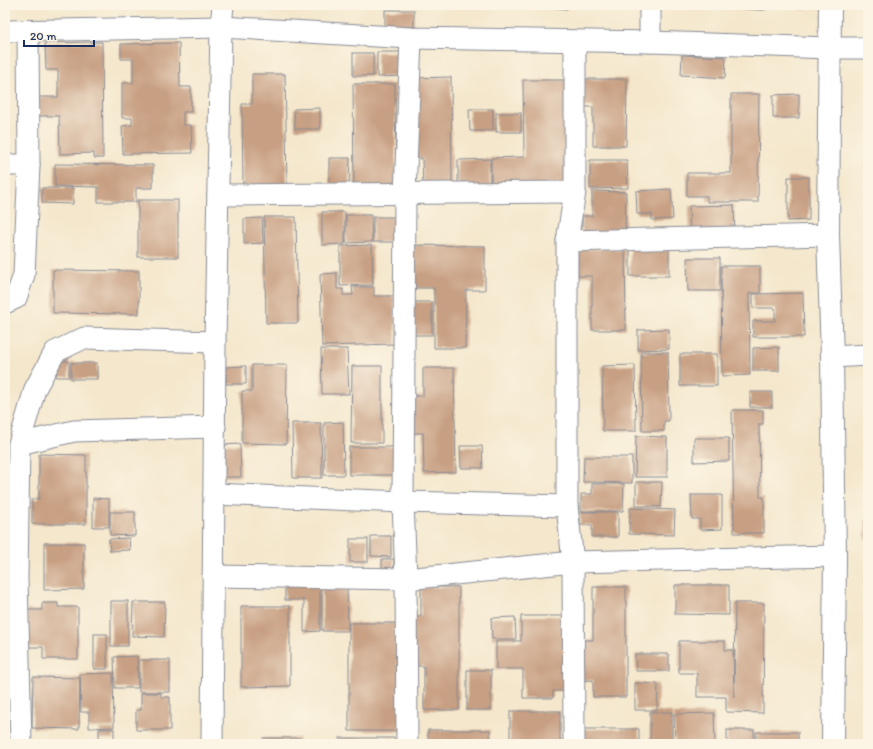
<svg xmlns="http://www.w3.org/2000/svg" width="873" height="749" font-family="Itim,sans-serif">
<style>
.building{fill:#c79f82}
.lines{fill:none;stroke-linecap:round;stroke-linejoin:round}
.minor-casing{stroke:#888b95;stroke-width:23}
.tertiary-casing{stroke:#888b95;stroke-width:24}
.minor{stroke:#fff;stroke-width:21}
.tertiary{stroke:#fff;stroke-width:22}
</style>
<rect width="100%" height="100%" fill="#fcf5e5"/>
<filter id="ink" filterUnits="userSpaceOnUse"><feTurbulence type="fractalNoise" baseFrequency=".025" numOctaves="2"/><feDisplacementMap in="SourceGraphic" scale="8" xChannelSelector="R" yChannelSelector="G"/><feConvolveMatrix kernelMatrix="1 2 1 2 8 2 1 2 1" color-interpolation-filters="sRGB"/></filter>
<filter id="wash" filterUnits="userSpaceOnUse"><feTurbulence type="fractalNoise" baseFrequency=".012" numOctaves="4" result="noise"/><feDisplacementMap in="SourceGraphic" scale="16" xChannelSelector="R" yChannelSelector="G"/><feGaussianBlur stdDeviation="0.9" result="paint"/><feColorMatrix in="noise" values="0 0 0 0 0 0 0 0 0 0 0 0 0 0 0 0 0 1.4 0 .05"/><feComposite in="paint" operator="in"/></filter>
<g filter="url(#wash)">
<rect width="100%" height="100%" fill="#f4e7cc"/>
<g id="blocks">
<g class="building">
<path d="M538,5H567V9L538,6Z"/>
<rect x="667" y="5" width="39" height="2"/>
<path d="M726,5H764V10L726,8Z"/>
<path d="M773,5H804V8L773,7Z"/>
<rect x="385" y="10" width="29" height="17"/>
<path d="M102,42L103,158H94V153L60,154L59,116H39V97H58V70H46L45,43Z"/>
<path d="M179,43L180,87H191V112H183V125H191L192,153L123,154L122,126L132,125V118H122V83H133V59H121V44Z"/>
<path d="M377,52H405V76L377,77Z"/>
<rect x="353" y="53" width="20" height="23"/>
<path d="M682,55L726,57L725,78L681,75Z"/>
<path d="M252,74H285L287,185L243,186L242,104H252Z"/>
<path d="M451,77L452,187H423L422,158H413L412,78Z"/>
<path d="M576,79H627L626,146H593V107H576Z"/>
<path d="M523,80H567L568,187L491,188V158L524,157Z"/>
<path d="M353,84H395L396,187H354Z"/>
<path d="M731,94H759L758,202H707V196H687V173H731Z"/>
<path d="M799,94V118H773V95Z"/>
<path d="M320,108V129H295L294,109Z"/>
<path d="M469,109H493V131H470Z"/>
<rect x="496" y="113" width="25" height="19"/>
<path d="M329,158H350L349,184H329Z"/>
<path d="M490,159V188H458V160Z"/>
<path d="M590,160H627L628,188L590,189Z"/>
<path d="M55,164L153,165V188H136V202H98V187L55,186Z"/>
<path d="M788,177H809V220L788,221Z"/>
<path d="M42,188H73V204L42,203Z"/>
<path d="M671,189L673,219L652,220V214H637L636,191Z"/>
<path d="M592,191L626,192L625,236L582,235V216H592Z"/>
<rect x="138" y="200" width="40" height="57"/>
<path d="M734,205L735,234L690,235L689,206Z"/>
<path d="M322,212H345V244L322,245Z"/>
<path d="M346,215H371L372,242L346,243Z"/>
<path d="M264,217H296L298,323H266Z"/>
<rect x="373" y="217" width="28" height="25"/>
<path d="M262,218L263,243L244,244V219Z"/>
<path d="M5,235H6L7,292H5Z"/>
<path d="M372,245L373,285L340,286V246Z"/>
<path d="M412,245L485,246V290H466L465,348H434V288H412Z"/>
<path d="M578,249H625L626,330H592V276H578Z"/>
<rect x="630" y="249" width="39" height="27"/>
<path d="M687,258H720V291H688Z"/>
<path d="M721,266H760V293H749L750,375L722,376Z"/>
<path d="M53,270L139,271V314L53,313Z"/>
<path d="M337,273V289H343V295H353L352,287H374V296H394L396,344L322,346L320,274Z"/>
<path d="M803,293L804,337H753V321H775V308H753V294Z"/>
<rect x="413" y="302" width="19" height="33"/>
<path d="M669,329V349L638,350V330Z"/>
<path d="M779,347V371H753V348Z"/>
<path d="M321,349H347L349,394H322Z"/>
<path d="M641,352H668L669,421H664V431H642Z"/>
<rect x="680" y="354" width="37" height="32"/>
<rect x="56" y="361" width="13" height="16"/>
<rect x="71" y="363" width="26" height="16"/>
<path d="M252,365H287L286,444L242,443V391H252Z"/>
<path d="M635,365L636,431H603L602,366Z"/>
<path d="M246,366V384H226V367Z"/>
<path d="M352,366H382V443H351Z"/>
<path d="M423,368H454L456,472L424,473L423,433H410V396H423Z"/>
<rect x="750" y="392" width="22" height="15"/>
<path d="M732,410H763V424H759L760,497H764V533H734Z"/>
<path d="M343,422L344,475H324V423Z"/>
<path d="M292,423H321L322,478H293Z"/>
<path d="M636,436L667,437V477H635Z"/>
<path d="M694,438H729V461L694,462Z"/>
<path d="M240,444L241,477H222V445Z"/>
<path d="M460,446H482L483,468H461Z"/>
<rect x="349" y="447" width="45" height="28"/>
<path d="M39,454L86,455V524H32V499H39Z"/>
<path d="M584,457H632V483L583,482Z"/>
<path d="M636,482H662L661,507L636,506Z"/>
<path d="M592,484H624L623,511H581V494H592Z"/>
<path d="M691,495H722V529L700,530V519H692Z"/>
<path d="M93,498L109,499V527H93Z"/>
<path d="M630,508L675,510L674,535L629,534Z"/>
<path d="M110,512H135V536L110,535Z"/>
<path d="M580,512H618V537H592V525H580Z"/>
<rect x="865" y="520" width="3" height="20"/>
<path d="M371,536H391V557L371,556Z"/>
<path d="M129,538L130,550L110,551L109,539Z"/>
<rect x="350" y="539" width="18" height="23"/>
<path d="M44,543H84V589L44,590Z"/>
<rect x="382" y="559" width="12" height="13"/>
<path d="M347,581L348,631H322V586Z"/>
<path d="M285,583H320V631L304,632V600H285Z"/>
<path d="M675,585H729V615L675,614Z"/>
<path d="M421,587H459V710H424V666H412V616H421Z"/>
<path d="M593,587H626V697H593V680L580,681V640H593Z"/>
<rect x="111" y="601" width="17" height="45"/>
<path d="M133,602H165L164,637L132,636Z"/>
<path d="M42,603H58V607H78V659H43V647H27V610H42Z"/>
<path d="M735,603H764L763,713L726,712V697H697V673H679V641H725V650H733L734,697Z"/>
<path d="M241,606H290V686L241,687Z"/>
<path d="M521,616H569L568,691H553V698H523V669H496V641H521Z"/>
<path d="M515,617L516,639H492L491,618Z"/>
<path d="M349,623H401L400,731H349Z"/>
<rect x="94" y="634" width="13" height="35"/>
<path d="M635,654H669V671H636Z"/>
<path d="M137,656L138,688H115L114,657Z"/>
<rect x="139" y="660" width="31" height="32"/>
<rect x="467" y="670" width="24" height="40"/>
<path d="M113,673L114,727L89,728V712H81L80,674Z"/>
<path d="M33,677L80,678L79,729L32,728Z"/>
<path d="M635,683L658,684L657,710H635Z"/>
<path d="M141,693H161V697H170V730H136V710H141Z"/>
<rect x="510" y="711" width="50" height="33"/>
<rect x="650" y="712" width="22" height="32"/>
<path d="M714,713L715,744H675L674,714Z"/>
<rect x="99" y="729" width="15" height="10"/>
<path d="M580,729H639V744H579Z"/>
<rect x="428" y="730" width="62" height="14"/>
<rect x="727" y="730" width="27" height="14"/>
<rect x="756" y="732" width="42" height="12"/>
<rect x="263" y="738" width="36" height="6"/>
<rect x="340" y="738" width="54" height="6"/>
</g>
</g>
</g>
<g filter="url(#ink)">
<use href="#blocks" fill-opacity="0" stroke="#888b95" stroke-width="1"/>
<g class="lines">
<g class="minor-casing">
<g id="minor">
<path d="M650,5V42"/>
<path d="M5,31L221,27L223,5"/>
<path d="M5,165H29"/>
<path d="M218,195L575,192"/>
<path d="M567,241L828,235"/>
<path d="M5,303L16,298L24,275L29,165L28,31"/>
<path d="M215,342L84,338L55,352L35,389L19,444L74,431L215,427"/>
<path d="M832,357L868,355"/>
<path d="M19,444L17,578L21,744"/>
<path d="M214,494L403,502L567,506"/>
<path d="M213,576L406,579L573,562L835,556"/>
<path d="M212,744L215,342L221,27L411,38L650,42L830,48H868"/>
<path d="M407,744L406,579L403,502L405,194L411,38"/>
<path d="M574,744L573,562L567,506V241L575,192V41"/>
</g>
</g>
<g class="tertiary-casing">
<path id="tertiary" d="M830,5L828,235L832,357L835,556L833,744"/>
</g>
<use href="#minor" class="minor"/>
<use href="#tertiary" class="tertiary"/>
</g>
</g>
<rect width="873" height="749" fill="none" stroke="#fcf5e5" stroke-width="20"/>
<path d="M24 40v6h70v-6" fill="none" stroke="#1b2f5e" stroke-width="2"/>
<text x="30" y="40" font-size="12" fill="#1b2f5e" stroke="#fcf5e5" stroke-width="3" paint-order="stroke">20 m</text>
</svg>
